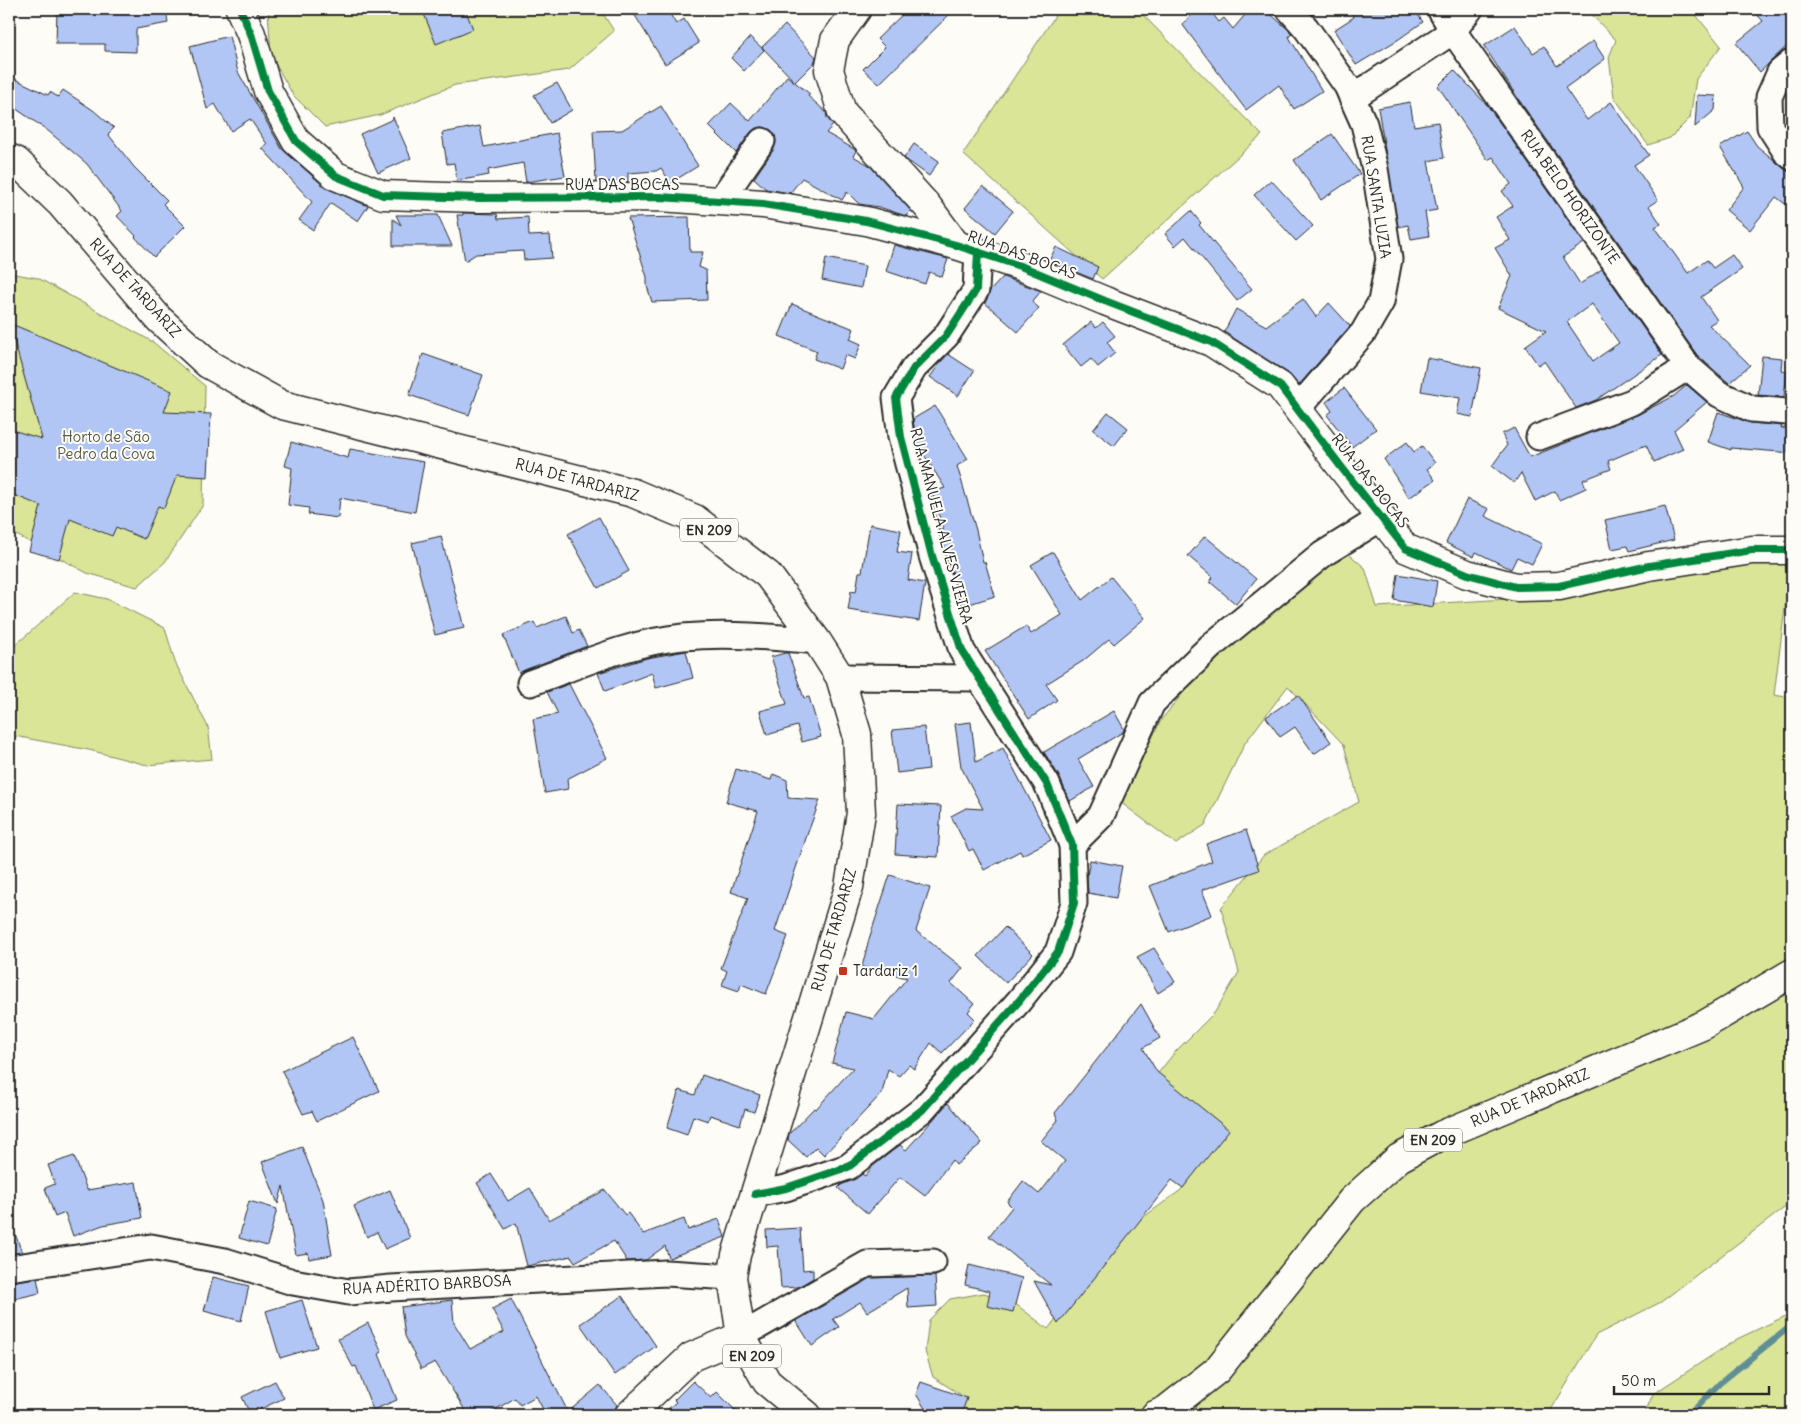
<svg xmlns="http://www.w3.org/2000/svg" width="1801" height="1424" font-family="Delius,sans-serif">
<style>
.green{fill:#dae597;stroke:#828861}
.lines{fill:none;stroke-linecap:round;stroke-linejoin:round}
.stream{stroke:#5e8e94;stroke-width:6}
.building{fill:#b2c6f5;stroke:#2b2b2b;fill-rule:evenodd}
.minor-casing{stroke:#2b2b2b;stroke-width:29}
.tertiary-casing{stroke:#2b2b2b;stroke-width:31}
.primary-casing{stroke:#2b2b2b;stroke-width:31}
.minor{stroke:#fdfcf7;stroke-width:25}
.tertiary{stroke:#fdfcf7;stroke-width:28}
.primary{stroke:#fdfcf7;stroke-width:28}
.cycleway-casing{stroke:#fdfcf7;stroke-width:11}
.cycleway{stroke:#00873e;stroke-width:8}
.poi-dot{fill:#c8321e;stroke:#fdfcf7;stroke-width:2}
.labels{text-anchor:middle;stroke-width:4;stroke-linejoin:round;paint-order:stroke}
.shield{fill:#fdfcf7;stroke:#6a6a68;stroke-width:1}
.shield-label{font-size:14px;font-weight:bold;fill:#2b2b2b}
.street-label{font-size:15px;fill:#2b2b2b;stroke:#fdfcf7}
.park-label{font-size:15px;fill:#575a46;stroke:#fdfcf7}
.poi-label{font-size:15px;fill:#2b2b2b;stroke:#fdfcf7;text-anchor:start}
</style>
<rect width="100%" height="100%" fill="#fdfcf7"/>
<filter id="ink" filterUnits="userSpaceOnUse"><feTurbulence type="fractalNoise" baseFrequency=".02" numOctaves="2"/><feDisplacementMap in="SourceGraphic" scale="10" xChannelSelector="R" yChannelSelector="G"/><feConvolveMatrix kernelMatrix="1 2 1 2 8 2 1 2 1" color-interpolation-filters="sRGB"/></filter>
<g filter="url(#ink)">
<g class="green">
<path d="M268,9H600L614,31L569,70L455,85L380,115L325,127L293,95L271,56Z"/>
<path d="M1049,9H1137L1262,135L1102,279L963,154L1055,16Z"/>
<path d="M1586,9H1691L1721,46L1696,79L1690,118L1670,138L1648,145L1614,97L1609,57L1616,40Z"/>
<path d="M9,273L38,278L153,342L205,386L203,505L165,562L137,587L87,573L9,531Z"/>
<path d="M1785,545L1787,592L1774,695L1792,698V1202L1661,1302L1596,1335L1548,1415H957L961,1395L933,1377L925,1351L929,1320L950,1299L984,1293L1013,1302L1048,1329L1127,1229L1181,1190L1226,1131L1155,1077L1175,1052L1215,1012L1239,972L1221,908L1264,855L1359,802L1344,745L1288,686L1245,743L1205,825L1176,844L1120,802L1161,720L1208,662L1318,566L1348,553L1365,568L1377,607L1523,598Z"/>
<path d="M75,592L107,599L165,628L175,662L208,727L212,759L147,765L89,750L9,735V648L11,649Z"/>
<path d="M1792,1313V1415H1644L1653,1394L1737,1339Z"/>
</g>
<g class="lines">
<path class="stream" d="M1689,1415L1720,1383L1792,1325"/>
</g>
<g class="building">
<path d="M57,9H166L168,23L136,29V52L105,51V44H56Z"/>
<path d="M422,9H465L473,29L436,44Z"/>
<path d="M631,9H667L676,24L684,19L699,43L665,64Z"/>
<path d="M908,9H955L879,84L863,69L885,47L877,39Z"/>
<path d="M1184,9H1209L1219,22L1224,18L1233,29L1250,9H1265L1292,33L1289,37L1322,91L1294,109L1279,85L1246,110L1182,24L1190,17Z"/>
<path d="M1349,9H1414L1423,22L1399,39L1356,65L1334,30L1354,17Z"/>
<path d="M1752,9H1792V41L1760,72L1736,43L1763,21Z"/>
<path d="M785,25L816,57L814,63L795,82L762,47Z"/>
<path d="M1515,26L1533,53L1544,46L1557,66L1593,41L1605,59L1565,88L1587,120L1611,102L1649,155L1634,165L1658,200L1649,206L1661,224L1655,227L1688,273L1707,260L1713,268L1732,255L1742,269L1701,297L1717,320L1709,325L1750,365L1729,383L1697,355L1519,100L1484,46Z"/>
<path d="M229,36L238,72L282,149L326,188L368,206L358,221L331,203L313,230L299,220L312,202L262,148L267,144L250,119L231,131L215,104L207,109L190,46Z"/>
<path d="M750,37L764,50L744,71L731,58Z"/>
<path d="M1454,70L1488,106L1584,243L1563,257L1580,284L1602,269L1662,355L1596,400L1576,408L1544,361L1538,365L1525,346L1546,331L1498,308L1512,276L1495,248L1510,240L1496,217L1513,206L1502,191L1511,184L1493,157L1488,160L1438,86ZM1592,304L1619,343L1593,361L1567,322Z"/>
<path d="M9,76L48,95L50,92L58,97L63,90L93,110L114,128L108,134L134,167L167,200L163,204L185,226L154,257L135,237L136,236L117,216L122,211L87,164L47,130L9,104Z"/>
<path d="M787,76L810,94L808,96L826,112L827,118L833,125L826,133L854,149L856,151L853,156L869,165L911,211L906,216L879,207L859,204L847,192L842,200L802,178L790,193L766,189L754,178L774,149L776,143L775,135L771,130L763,127L756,128L750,133L736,153L709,126L731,103L750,121Z"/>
<path d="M557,83L572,110L550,123L534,95Z"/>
<path d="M1697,95L1716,96L1715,110L1695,127Z"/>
<path d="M1410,102L1414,126L1438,122L1444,158L1428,161L1437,210L1425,212L1429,236L1411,239L1408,225L1398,227L1378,108Z"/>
<path d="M661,106L698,166L672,182H670L661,168L656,171L628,173V182H596L593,131L622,130Z"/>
<path d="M393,117L411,158L378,173L360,134L393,119Z"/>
<path d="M480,126L484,147L557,133L565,176L526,182L523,163L488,170L489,175L457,181L454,163L447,164L442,133Z"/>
<path d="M1747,131L1757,146L1792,175V209L1776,197L1750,230L1726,210L1744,187L1720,147Z"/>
<path d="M1332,134L1360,174L1321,200L1294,160Z"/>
<path d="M914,144L939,161L929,176L904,158Z"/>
<path d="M1271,180L1313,226L1296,241L1254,195Z"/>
<path d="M983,186L1013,211L995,233L965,208Z"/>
<path d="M1191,211L1201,223L1199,225L1252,289L1237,301L1185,237L1175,246L1165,234Z"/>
<path d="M463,213L497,214L498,219L528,217L529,236L550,235L552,258L524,260L523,251L476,254L465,261L457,215H463Z"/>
<path d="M396,215H438L452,246H393V219L401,225Z"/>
<path d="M689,217L690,252H703L699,267L706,270L707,300L652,302L647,286V277L628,218Z"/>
<path d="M894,245L948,259L942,277L929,272L925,284L886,271Z"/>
<path d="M1056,247L1098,267L1093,279L1049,261Z"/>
<path d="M826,258L865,266L861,288L822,280Z"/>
<path d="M1003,277L1041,291L1032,302L1039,308L1018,332L985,303L990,291Z"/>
<path d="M1303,299L1316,317L1329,303L1350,326L1299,385L1288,373L1224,332L1236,309L1266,326Z"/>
<path d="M792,304L854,329L850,339L861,344L855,359L845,355L840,369L814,359L817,351L779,336Z"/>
<path d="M1091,322L1096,328L1103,322L1115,336L1107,342L1115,353L1098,367L1091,359L1081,367L1063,345Z"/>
<path d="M9,323L172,391L164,412L211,414L208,477L177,475L164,508L158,506L144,539L116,527L112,536L70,519L59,559L29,551L41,506L9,493V429L42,439Z"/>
<path d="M423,354L483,375L469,415L409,395Z"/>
<path d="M948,354L974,371L958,396L930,377L940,363Z"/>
<path d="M1762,356L1782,358L1781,370L1787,371L1784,397L1758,395Z"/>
<path d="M1427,358L1481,368L1472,417L1457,414L1460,398L1421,391Z"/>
<path d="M1687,385L1707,402L1674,430L1683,449L1654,462L1646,445L1608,461L1611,469L1583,480L1586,488L1559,500L1555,491L1535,501L1521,473L1514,483L1492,466L1507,445L1502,434L1514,428L1530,457L1637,415L1674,396Z"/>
<path d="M1344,388L1376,429L1352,447L1327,415L1332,411L1326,402Z"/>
<path d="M935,406L968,459L957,466L976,530L983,562H985L995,596L963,606L946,552L941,530L943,529L932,492L945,488L918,445L915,434L913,419Z"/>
<path d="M1108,412L1128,428L1114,446L1093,430Z"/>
<path d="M1718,412L1751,423L1782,426L1781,429L1792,426V453L1731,448V450L1708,442Z"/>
<path d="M291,442L348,458L350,449L424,462L415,512L340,498L338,518L308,514L309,508L288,505L292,468L285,466Z"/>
<path d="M1407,442L1414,452L1422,446L1435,463L1427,469L1435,480L1409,498L1384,459Z"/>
<path d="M1467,499L1489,509L1485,516L1542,544L1532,564L1517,557L1511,569L1476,552L1474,557L1446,543Z"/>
<path d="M1665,506L1674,540L1629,551L1627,546L1612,549L1605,520Z"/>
<path d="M599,517L629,571L598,588L568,534Z"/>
<path d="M870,524L901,530L897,552L912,554L908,580L925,583L919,621L848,610L851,591L856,592L859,572H862Z"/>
<path d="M441,536L464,628L435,635L412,543Z"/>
<path d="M1205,536L1256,579L1236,604L1210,582L1213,577L1188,556Z"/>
<path d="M1053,552L1082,600L1111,577L1145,618L1114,644L1109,639L1083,661L1046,684L1057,700L1029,719L985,651L1026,626L1031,634L1062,615L1031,565Z"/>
<path d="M1398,574L1437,581L1433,607L1394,600Z"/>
<path d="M566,616L573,633L579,630L587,646L525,670L519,673L503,635L534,622L537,628Z"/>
<path d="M686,651L693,678L656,688L652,673L605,691L598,673L647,658Z"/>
<path d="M785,653H788L804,698L809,697L821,737L802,742L797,726L767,735L760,711L787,704L771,657Z"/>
<path d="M569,684L607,758L567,779L568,789L545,793L533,719L558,714L547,692Z"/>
<path d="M1298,695L1331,742L1314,754L1295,727L1280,737L1266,717Z"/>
<path d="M1114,711L1124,729L1123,732L1078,759L1094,787L1070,801L1059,776L1044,752Z"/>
<path d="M971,722L976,762L1003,748L1051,840L1022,855L1020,851L984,870L973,849L969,851L951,816L966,808L983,809L961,767L955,724Z"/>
<path d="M924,727L929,769L897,773L892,730Z"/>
<path d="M736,769L771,780L773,774L787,780L788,798L820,800L807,835L775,931L788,936L766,994L741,984L739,991L722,985L727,971L721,968L748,898L731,892L758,811L726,802Z"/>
<path d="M898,804L941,806L938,857L895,854Z"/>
<path d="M1246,830L1259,870L1202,890L1212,915L1169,932L1150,886L1212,861L1206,844Z"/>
<path d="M1090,860L1122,866L1116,898L1088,893L1087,876Z"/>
<path d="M890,875L930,888L916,931L963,968L951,983L974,1004L968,1012L975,1019L942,1053L931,1043L914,1069L909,1065L899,1076L888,1069L882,1093L824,1155L816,1147L806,1157L788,1140L789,1134L814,1108L816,1109L853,1068L832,1063L846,1012L874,1019L907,978L862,967L869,939Z"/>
<path d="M1005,927L1033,954L1006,983L978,956Z"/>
<path d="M1154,948L1175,982L1158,993L1137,957Z"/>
<path d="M1141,1004L1160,1038L1143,1048L1157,1072L1229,1130L1183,1188L1172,1180L1058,1324L1034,1281L1051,1285L989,1236L1012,1207L1007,1202L1023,1181L1039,1194L1065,1161L1041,1141L1058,1120L1055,1113Z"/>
<path d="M353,1037L379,1091L317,1121L312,1111L303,1114L282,1071Z"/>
<path d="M702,1075L760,1095L754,1112L745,1109L740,1125L710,1115L708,1121L693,1116L687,1135L667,1128L679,1090L695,1095Z"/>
<path d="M948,1103L982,1143L956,1165L952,1160L925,1196L900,1177L868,1214L838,1188L841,1185L853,1180L862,1174L865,1176L873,1166L900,1145L906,1150Z"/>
<path d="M302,1147L323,1200L332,1255L309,1259L308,1253L296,1255L283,1186L278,1204L262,1162Z"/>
<path d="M74,1156L87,1190L136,1182L142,1218L103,1225L73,1236L65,1213L55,1217L45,1188L55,1184L48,1165Z"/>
<path d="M491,1174L508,1201L530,1188L549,1220L605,1190L625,1215L628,1213L643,1234L684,1219L688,1230L719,1219L725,1237L669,1258L665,1246L646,1260L627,1261L614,1241L575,1262L571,1256L527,1266L516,1223L505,1229L477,1183Z"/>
<path d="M390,1190L410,1238L385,1249L377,1232L367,1237L354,1206Z"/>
<path d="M249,1201L277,1209L267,1246L239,1238Z"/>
<path d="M9,1221H10L22,1252L9,1254Z"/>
<path d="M800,1228L803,1270L813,1269V1278L798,1287L781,1288L778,1246L767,1247L766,1230Z"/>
<path d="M969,1265L1022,1278L1013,1312L987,1306L990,1291L965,1285Z"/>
<path d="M935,1276L937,1306L908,1308L907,1288L867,1312L860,1302L833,1319L839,1327L812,1346L796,1321L871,1278Z"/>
<path d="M213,1277L249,1286L241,1321L204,1311Z"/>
<path d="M37,1278L40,1293L9,1300V1282Z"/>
<path d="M622,1296L656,1346L615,1375L580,1324Z"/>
<path d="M511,1299L568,1412L600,1385L617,1405L614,1410V1415H546L536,1396L520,1405L515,1398L486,1415H468L435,1362L421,1369L405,1336L401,1307L452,1300L454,1323L470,1349L504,1332L492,1309Z"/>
<path d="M302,1300L317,1347L280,1358L266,1311Z"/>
<path d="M368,1323L382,1352L379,1354L397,1400L373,1410L356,1366L353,1367L338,1339Z"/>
<path d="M275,1381L284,1398L250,1414L242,1397Z"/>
<path d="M693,1381L711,1398L717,1392L740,1415H661L676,1402L674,1400Z"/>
<path d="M921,1382L967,1398L961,1415H929L916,1394Z"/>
</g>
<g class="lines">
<g class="minor-casing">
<g id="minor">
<path d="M1289,9L1306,28L1347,86L1364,124L1375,169L1389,259L1381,302L1363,333L1297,409"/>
<path d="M1440,9L1453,31L1470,9"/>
<path d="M1792,62L1780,72L1769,97L1770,127L1786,152L1792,157"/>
<path d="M1352,98L1453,31L1688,367L1719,394L1752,409L1787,412L1792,411"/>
<path d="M720,201L762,141"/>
<path d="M1539,437L1632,402L1688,367"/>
<path d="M840,677L979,678"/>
<path d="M530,683C580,665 630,642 683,637C728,633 773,637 817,641"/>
<path d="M1072,845L1101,816L1152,703L1211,646L1323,554L1381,518"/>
<path d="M755,1194L786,1188L848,1167L922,1110L1019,1001L1058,952L1074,903L1072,845L1047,784L962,651L932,556L901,437L896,398L914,368L946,336L976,290L978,252"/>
<path d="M9,1268L151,1247L225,1261L293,1282L349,1292L391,1288L666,1273L732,1277"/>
<path d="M741,1336L867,1264L933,1262"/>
</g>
</g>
<g class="tertiary-casing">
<g id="tertiary">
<path d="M240,9L251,34L268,91L296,141L336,176L383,195L479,198L660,197L763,204L866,221L956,245L1023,267L1105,301L1211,342L1280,386L1342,468L1405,548L1467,574L1516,587L1559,586L1649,566L1752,550H1792"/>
<path d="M857,9L835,40L829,70L842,112L928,207L956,245"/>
<path d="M629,1415L691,1357L741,1336"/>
</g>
</g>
<g class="primary-casing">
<g id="primary">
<path d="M9,158L16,161L60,203L159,319L208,364L282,405L633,493L695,519L768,575L817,641L840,677L857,734L861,813L849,887L736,1255L732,1277L741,1336L767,1382L807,1415"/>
<path d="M1155,1415L1166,1410L1217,1370L1352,1200L1399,1158L1442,1135L1704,1025L1792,973"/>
</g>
</g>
<use href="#minor" class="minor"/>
<use href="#tertiary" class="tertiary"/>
<use href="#primary" class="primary"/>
<g class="cycleway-casing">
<g id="cycleway">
<path d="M240,9L251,34L268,91L296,141L336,176L383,195L479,198L660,197L763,204L866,221L956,245L1023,267L1105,301L1211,342L1280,386L1342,468L1405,548L1467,574L1516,587L1559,586L1649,566L1752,550H1792"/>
<path d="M755,1194L786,1188L848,1167L922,1110L1019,1001L1058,952L1074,903L1072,845L1047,784L962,651L932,556L901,437L896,398L914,368L946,336L976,290L978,252"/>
</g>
</g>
<use href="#cycleway" class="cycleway"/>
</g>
</g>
<rect class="poi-dot" x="838" y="966" width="10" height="10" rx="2.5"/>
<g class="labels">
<g class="shield">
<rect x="680" y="518.5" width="58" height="23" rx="4"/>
<rect x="1404" y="1128.5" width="58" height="23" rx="4"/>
<rect x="723" y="1344.5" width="58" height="23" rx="4"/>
</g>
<g class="shield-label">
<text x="709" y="535">EN 209</text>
<text x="1433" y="1145">EN 209</text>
<text x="752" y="1361">EN 209</text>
</g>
<g class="street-label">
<text x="622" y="190">RUA DAS BOCAS</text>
<text transform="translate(1376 197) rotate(81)" y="5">RUA SANTA LUZIA</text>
<text transform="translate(1570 197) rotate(55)" y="5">RUA BELO HORIZONTE</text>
<text transform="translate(1022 255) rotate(20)" y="5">RUA DAS BOCAS</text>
<text transform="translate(135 288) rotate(48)" y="5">RUA DE TARDARIZ</text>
<text transform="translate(577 480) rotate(15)" y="5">RUA DE TARDARIZ</text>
<text transform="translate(1370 481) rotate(52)" y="5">RUA DAS BOCAS</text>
<text transform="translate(941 526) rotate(75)" y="5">RUA MANUELA ALVES VIEIRA</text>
<text transform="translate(834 930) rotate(-74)" y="5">RUA DE TARDARIZ</text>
<text transform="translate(1530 1098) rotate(-23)" y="5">RUA DE TARDARIZ</text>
<text transform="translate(427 1285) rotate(-3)" y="5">RUA ADÉRITO BARBOSA</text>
</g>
<g class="park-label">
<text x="106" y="442">Horto de São<tspan x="106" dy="17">Pedro da Cova</tspan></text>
</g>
<g class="poi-label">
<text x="853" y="976">Tardariz 1</text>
</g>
</g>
<rect width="1801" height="1424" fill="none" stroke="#fdfcf7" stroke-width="30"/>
<rect x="15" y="15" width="1771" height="1394" fill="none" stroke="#2b2b2b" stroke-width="2" filter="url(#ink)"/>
<path d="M1614 1386v8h155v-8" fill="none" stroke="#2b2b2b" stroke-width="2.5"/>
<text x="1621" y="1386" font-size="15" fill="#2b2b2b" stroke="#fdfcf7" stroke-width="4" paint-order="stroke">50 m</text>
</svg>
